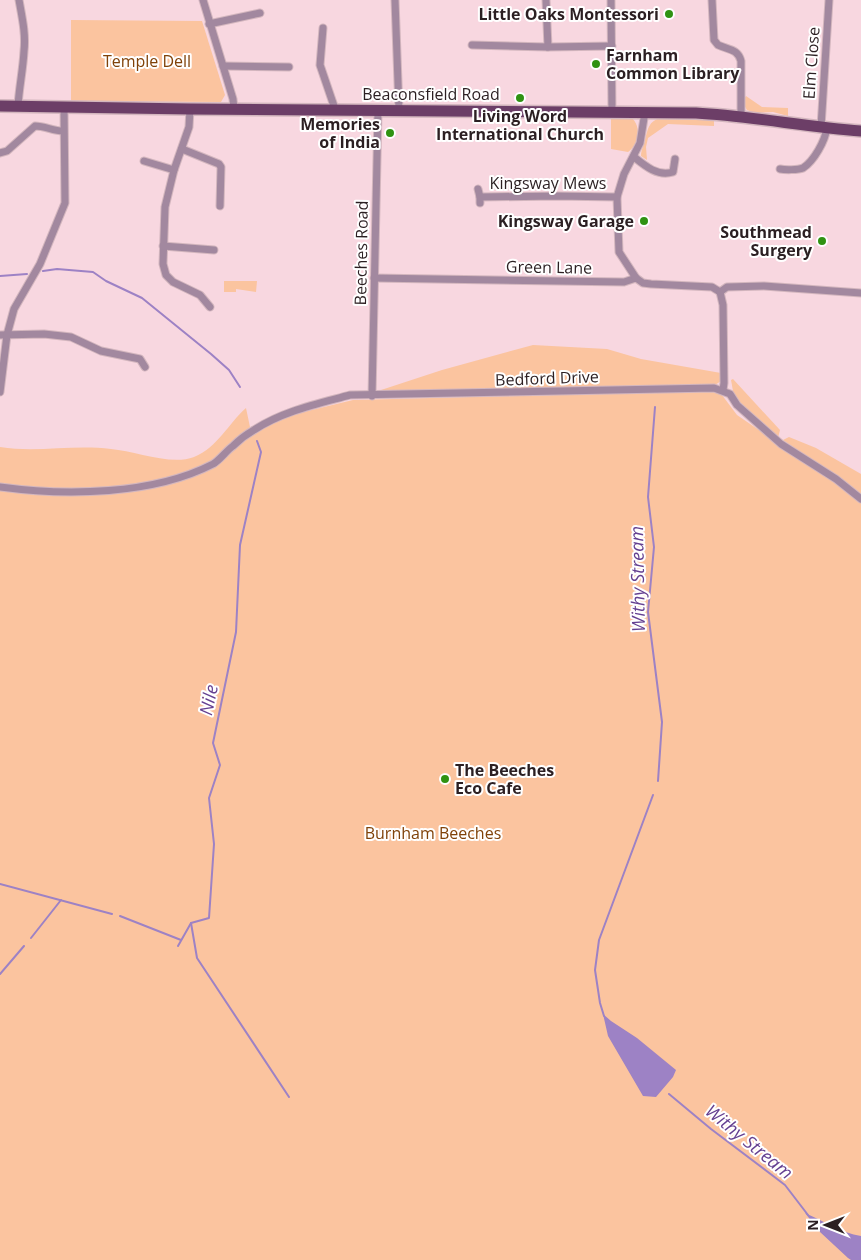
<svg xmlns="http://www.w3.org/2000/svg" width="861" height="1260" font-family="'Open Sans',sans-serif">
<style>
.green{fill:#fbc49f}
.water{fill:#9d82c5}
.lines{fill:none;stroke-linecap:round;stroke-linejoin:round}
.stream{stroke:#9d82c5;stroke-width:2}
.street-casing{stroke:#d3b6be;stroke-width:9}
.primary-casing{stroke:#d3b6be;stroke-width:14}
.street{stroke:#a2889f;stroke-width:7}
.primary{stroke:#6c3e67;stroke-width:11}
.poi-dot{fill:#309212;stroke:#fff;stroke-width:2}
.labels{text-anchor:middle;stroke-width:4;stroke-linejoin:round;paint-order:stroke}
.poi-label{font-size:16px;font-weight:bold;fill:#2b1f22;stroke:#fff;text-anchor:end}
.park-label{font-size:16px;fill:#804209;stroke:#fff}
.street-label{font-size:16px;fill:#2b1f22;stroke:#fff}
.water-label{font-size:18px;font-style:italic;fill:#654091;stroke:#fff}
</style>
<rect width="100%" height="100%" fill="#f8d7e0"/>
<g class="green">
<path d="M71,20L202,21L225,95L221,102L71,101Z"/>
<path d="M746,96L762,107L788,108V116L773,112L755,113L747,110C744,105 742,101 746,96Z"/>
<path d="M611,117H631C642,127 639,144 628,152L611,149Z"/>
<path d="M661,118L714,119V126L668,124L648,138L646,147L647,160L641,156C641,150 644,145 645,140C648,128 649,121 661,118Z"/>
<path d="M224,281H257L256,292L236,289V292H224Z"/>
<path d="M533,345L607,349L641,359L721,373V381L715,385L381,393L378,391L442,370Z"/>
<path d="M733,379L780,430L778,438L739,403L733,391L731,380Z"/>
<path d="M716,391L722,395L737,415L845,489L861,503V1260H0V490L122,492L220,463L239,443L255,432L287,416L353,400Z"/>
<path d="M246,408L250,427C235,441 221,456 203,466C191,473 176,476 163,479C106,492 58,489 0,485V447C37,453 74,444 111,449C135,451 171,466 194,457C218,447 228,424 246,408Z"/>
<path d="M789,437L816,448L861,474V495L783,440Z"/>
</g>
<g class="water">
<path d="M603,1014L611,1021L637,1038L676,1070L673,1077L656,1097L643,1096L608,1036Z"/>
<path d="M805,1213C824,1221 841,1233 861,1236V1260H851L848,1258L820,1232Z"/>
</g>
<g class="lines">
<g class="stream">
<path d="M43,271L57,269L93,272L106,281L142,298L211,354L229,370L240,387"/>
<path d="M0,276L27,274"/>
<path d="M655,407L648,497L654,547L648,612L662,722L658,781"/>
<path d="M0,884L112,914"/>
<path d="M120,916L181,940"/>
<path d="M191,923L197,958L289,1097"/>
<path d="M31,938L61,900"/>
<path d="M178,946L191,923L209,918L214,844L209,798L220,765L213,743L236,632L240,545L261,452L257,441"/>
<path d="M0,974L24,946"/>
<path d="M604,1016L600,1003L595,970L599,940L653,795"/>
<path d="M669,1094L711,1129L785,1185L808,1215"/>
</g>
<g class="street-casing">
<g id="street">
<path d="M203,0L233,99L234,109"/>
<path d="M395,0L399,110"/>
<path d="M546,0L548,47"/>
<path d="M611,0L612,111"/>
<path d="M712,0L714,40L718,45C729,50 738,49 741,61V116"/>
<path d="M209,24L260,13"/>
<path d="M323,28L320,65L335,109"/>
<path d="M472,45L548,47L612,46"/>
<path d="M223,66L289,67"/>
<path d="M18,106C19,88 23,70 24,51C26,34 22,17 19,0"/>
<path d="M190,109L189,127L174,170L165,207L163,264L166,275L173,282L200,295L210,307"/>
<path d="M821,127L829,0"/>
<path d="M182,149L219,164L221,167L220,206"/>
<path d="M0,153L7,151L35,126C45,126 53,131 63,131"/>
<path d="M634,157C645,166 658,177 673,172L675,159"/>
<path d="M144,161L174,170"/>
<path d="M780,169C785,170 798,170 803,168C814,161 825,141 827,128"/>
<path d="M478,189L480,197"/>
<path d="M480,203V197L557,196L617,197"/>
<path d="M163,246L214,250"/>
<path d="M374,278L624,282L636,278L643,283L651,284L712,287L720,292"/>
<path d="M636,278L619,252L617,197L624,174L640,143L645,112"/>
<path d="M720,292L727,287L764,286L861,293"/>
<path d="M720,292L723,305L724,383L723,390"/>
<path d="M0,335L44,334L71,337L101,351L140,359L145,367"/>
<path d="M0,392L7,335L14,309L40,264L65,203L64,107"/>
<path d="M372,396L378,111"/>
<path d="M0,487C66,496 153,495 213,464C220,460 226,451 233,446C239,440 247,434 254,430C283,411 317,404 350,395L714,388L730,394L737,405L781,444L836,479L861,499"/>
</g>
</g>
<g class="primary-casing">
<path id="primary" d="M0,106L190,109L696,113C752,116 806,127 861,131"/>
</g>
<use href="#street" class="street"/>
<use href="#primary" class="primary"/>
</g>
<g class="poi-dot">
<circle cx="669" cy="14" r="5"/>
<circle cx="596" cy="64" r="5"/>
<circle cx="520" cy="98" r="5"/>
<circle cx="390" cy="133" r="5"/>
<circle cx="644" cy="221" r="5"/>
<circle cx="822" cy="241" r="5"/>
<circle cx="445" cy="779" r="5"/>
</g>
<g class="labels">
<g class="poi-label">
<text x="659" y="20">Little Oaks Montessori</text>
<text x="606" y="61" text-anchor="start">Farnham<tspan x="606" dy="18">Common Library</tspan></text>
<text x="520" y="122" text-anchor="middle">Living Word<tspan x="520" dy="18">International Church</tspan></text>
<text x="380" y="130">Memories<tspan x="380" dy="18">of India</tspan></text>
<text x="634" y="227">Kingsway Garage</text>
<text x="812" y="238">Southmead<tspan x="812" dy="18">Surgery</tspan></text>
<text x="455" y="776" text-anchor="start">The Beeches<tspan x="455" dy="18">Eco Cafe</tspan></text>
</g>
<g class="park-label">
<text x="147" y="67">Temple Dell</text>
<text x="433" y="839">Burnham Beeches</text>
</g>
<g class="street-label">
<text transform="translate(811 63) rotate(-86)" y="6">Elm Close</text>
<text x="431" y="100">Beaconsfield Road</text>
<text x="548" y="189">Kingsway Mews</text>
<text transform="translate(361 253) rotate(-89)" y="6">Beeches Road</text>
<text transform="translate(549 267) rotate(1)" y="6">Green Lane</text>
<text transform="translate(547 378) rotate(-2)" y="6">Bedford Drive</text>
</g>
<g class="water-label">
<text transform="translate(638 579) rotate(-91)" y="6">Withy Stream</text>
<text transform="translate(209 700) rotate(-78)" y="6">Nile</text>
<text transform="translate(749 1142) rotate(39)" y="6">Withy Stream</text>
</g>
</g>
<g transform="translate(826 1225) rotate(270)" stroke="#ffffff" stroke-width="4" paint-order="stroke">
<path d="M0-4L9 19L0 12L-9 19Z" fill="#2b1f22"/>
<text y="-8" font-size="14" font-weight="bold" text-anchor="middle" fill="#2b1f22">N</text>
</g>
</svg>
